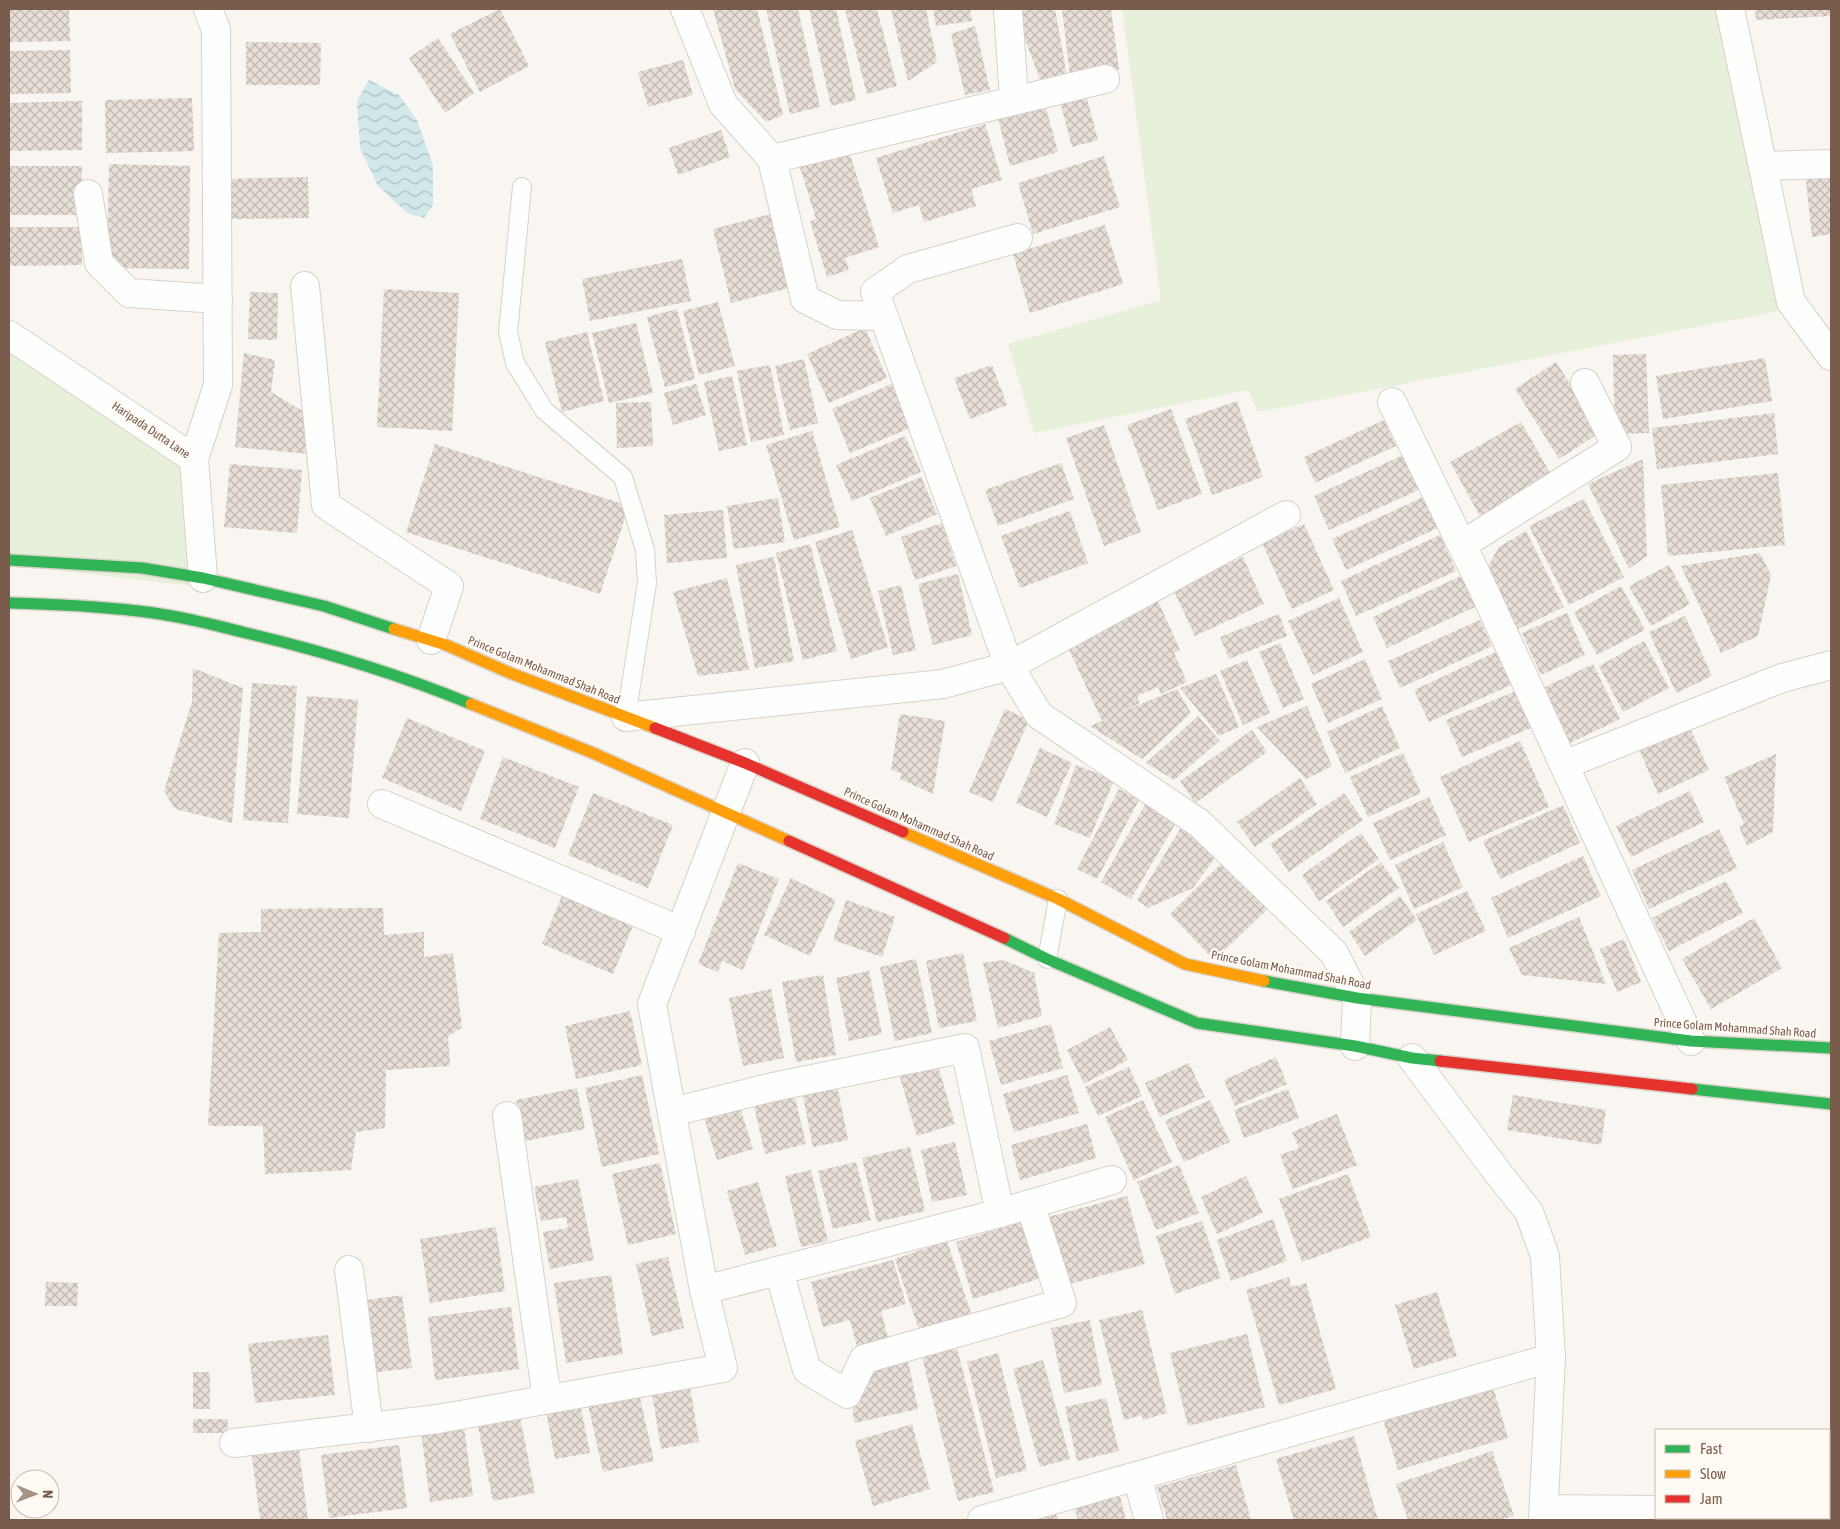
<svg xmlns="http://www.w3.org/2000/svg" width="1840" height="1529" font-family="'Asap Condensed',sans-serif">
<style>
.park{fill:#e7f0db}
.water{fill:url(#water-waves)}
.building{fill:url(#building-cross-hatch)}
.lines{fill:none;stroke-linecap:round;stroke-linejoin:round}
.lane-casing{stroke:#d7d1cb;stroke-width:20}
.street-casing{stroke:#d7d1cb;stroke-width:30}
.fast-casing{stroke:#d9d2cb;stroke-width:14}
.slow-casing{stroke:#d9d2cb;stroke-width:14}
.jam-casing{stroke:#d9d2cb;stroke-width:14}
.lane{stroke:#fefefd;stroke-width:18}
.street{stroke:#fefefd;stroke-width:28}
.fast{stroke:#30b455;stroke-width:11}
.slow{stroke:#ff9f0a;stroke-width:11}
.jam{stroke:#e5322d;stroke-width:11}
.labels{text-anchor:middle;stroke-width:4.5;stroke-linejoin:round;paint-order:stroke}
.street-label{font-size:12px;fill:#7a5c4d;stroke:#fffaf3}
</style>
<defs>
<pattern id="water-waves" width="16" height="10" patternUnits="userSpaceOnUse" patternTransform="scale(1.25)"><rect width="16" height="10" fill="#d0e8ea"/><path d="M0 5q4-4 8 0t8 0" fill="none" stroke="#aebfc0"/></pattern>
<pattern id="building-cross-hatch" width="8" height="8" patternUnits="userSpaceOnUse" patternTransform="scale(1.25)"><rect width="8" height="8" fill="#e6ded7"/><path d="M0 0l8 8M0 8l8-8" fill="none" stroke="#bfb7b1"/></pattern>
</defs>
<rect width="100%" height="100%" fill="#f9f5f0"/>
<g class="park">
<path d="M1122,9H1719L1784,310L1258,412L1248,390L1034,433L1008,344L1161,300Z"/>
<path d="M9,352L186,464L193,586L9,565Z"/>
</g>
<path class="water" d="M369,80L399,95L417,120L433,165V205L424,218L407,213L378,186L360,148L357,101Z"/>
<g class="building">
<path d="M9,9H69L70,41L9,42Z"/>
<path d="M500,9L529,66L480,92L450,34Z"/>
<path d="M713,9H757L783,115L766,122L735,89Z"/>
<path d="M766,9H798L820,107L790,114Z"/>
<path d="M809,9H836L856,100L831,106Z"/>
<path d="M845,9H877L897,86L867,94Z"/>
<path d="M891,9H926L937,62L908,81Z"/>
<path d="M933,9H970L972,21L936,26Z"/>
<path d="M1014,9H1055L1067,76L1042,85Z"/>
<path d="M1062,9H1111L1119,70L1070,76Z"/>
<path d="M1755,9H1831V16L1756,20Z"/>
<path d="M975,26L990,90L965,95L951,34Z"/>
<path d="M438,38L474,93L445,113L409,58Z"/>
<path d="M246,42L321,43L320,85H246Z"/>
<path d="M70,50L71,93L9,94V51Z"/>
<path d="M683,60L693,95L648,107L638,72Z"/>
<path d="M1085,91L1098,140L1072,147L1059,98Z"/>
<path d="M192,98L194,151L106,153L105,100Z"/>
<path d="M82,101V150L9,151V103Z"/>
<path d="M1044,101L1058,152L1010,166L997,114Z"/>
<path d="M985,124L1002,180L971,189L976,206L924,222L919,205L893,213L876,158Z"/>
<path d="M721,130L730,157L678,175L669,148Z"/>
<path d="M848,148L879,247L845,258L849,270L827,277L810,221L816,219L799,164Z"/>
<path d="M1104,156L1120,207L1033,234L1018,183Z"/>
<path d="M109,164L190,166L189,269L107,268Z"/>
<path d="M9,166H82L81,215H9Z"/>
<path d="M1831,168V234L1812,237L1805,172Z"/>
<path d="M308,177L309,218L225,219L224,179Z"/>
<path d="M771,214L789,288L731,303L713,229Z"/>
<path d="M1105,225L1123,284L1030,313L1013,254Z"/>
<path d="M9,227H81L82,265L9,266Z"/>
<path d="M682,259L691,301L590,321L582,279Z"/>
<path d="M384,289L459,293L452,431L377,427Z"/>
<path d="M250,292L278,293L277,340L248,339Z"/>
<path d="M718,302L735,366L699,375L683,311Z"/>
<path d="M677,309L695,379L665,387L647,317Z"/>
<path d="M636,323L653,393L609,403L592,333Z"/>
<path d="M865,328L887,378L829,403L807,354Z"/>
<path d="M587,332L604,401L562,412L545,342Z"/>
<path d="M244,353L275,360L271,392L314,418L309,454L235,447Z"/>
<path d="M1646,354L1649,433L1615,434L1613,355Z"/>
<path d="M1765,358L1772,401L1663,419L1656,376Z"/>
<path d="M804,359L818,423L790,430L775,366Z"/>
<path d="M1556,362L1601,432L1559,459L1515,389Z"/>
<path d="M770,365L784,435L751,442L737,371Z"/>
<path d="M992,365L1007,405L970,419L954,378Z"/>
<path d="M732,376L747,445L719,451L704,382Z"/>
<path d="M696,384L706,415L673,425L664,393Z"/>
<path d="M892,384L910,428L850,453L832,409Z"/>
<path d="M1237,401L1263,477L1212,495L1185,419Z"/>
<path d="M651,402L653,446L617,448L616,403Z"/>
<path d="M1171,409L1202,494L1158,510L1127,425Z"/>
<path d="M1774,413L1778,454L1657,469L1652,428Z"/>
<path d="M1384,420L1396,446L1315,483L1304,457Z"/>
<path d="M1521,422L1553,478L1481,518L1450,462Z"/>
<path d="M1104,425L1141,532L1104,546L1066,438Z"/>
<path d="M812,431L840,527L794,540L766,445Z"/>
<path d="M905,436L921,472L852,501L836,465Z"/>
<path d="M435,444L629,506L600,594L406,532Z"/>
<path d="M1403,455L1419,490L1329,530L1314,496Z"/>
<path d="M1643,459L1647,556L1629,569L1588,484Z"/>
<path d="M1061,463L1074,499L998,526L985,490Z"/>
<path d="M230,464L302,470L297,533L224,527Z"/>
<path d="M1778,473L1785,545L1668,556L1661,485Z"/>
<path d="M921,477L937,514L886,536L870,498Z"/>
<path d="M1428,495L1442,526L1346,570L1332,539Z"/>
<path d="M778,498L785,542L734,549L727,506Z"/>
<path d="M1584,499L1624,577L1569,605L1529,526Z"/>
<path d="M723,510L727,558L667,563L664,515Z"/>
<path d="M1070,511L1088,563L1020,588L1001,536Z"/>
<path d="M942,523L956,566L915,580L901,537Z"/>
<path d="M1304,524L1334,590L1292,609L1262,543Z"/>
<path d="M852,530L888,647L851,659L815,542Z"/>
<path d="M1526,531L1564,607L1518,629L1487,568L1499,547Z"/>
<path d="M1440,535L1456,571L1356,616L1341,581Z"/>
<path d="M810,544L837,651L803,660L776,553Z"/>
<path d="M1760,553L1771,575L1758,636L1721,653L1681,566Z"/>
<path d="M774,557L794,661L755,668L736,565Z"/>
<path d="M1243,557L1264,604L1195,636L1173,589Z"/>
<path d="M1669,565L1690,604L1651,626L1629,586Z"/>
<path d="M958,574L972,635L933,645L918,584Z"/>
<path d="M1465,574L1479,605L1387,648L1373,617Z"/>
<path d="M727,578L749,670L698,676L673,592Z"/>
<path d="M901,585L916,650L893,655L878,591Z"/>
<path d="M1621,586L1645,630L1597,655L1574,612Z"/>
<path d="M1339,598L1363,652L1313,675L1288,621Z"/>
<path d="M1158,601L1180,650L1174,653L1187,682L1161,694L1158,687L1137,696L1140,703L1117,714L1177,689L1191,713L1142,759L1090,726L1102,721L1066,643Z"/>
<path d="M1567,613L1585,655L1541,675L1522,633Z"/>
<path d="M1279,614L1287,636L1229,659L1220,637Z"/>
<path d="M1685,616L1712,676L1676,693L1649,632Z"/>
<path d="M1480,620L1492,646L1400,688L1388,661Z"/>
<path d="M1644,641L1669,688L1623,712L1599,666Z"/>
<path d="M1280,643L1304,699L1283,708L1259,652Z"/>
<path d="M1498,651L1513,684L1429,722L1414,690Z"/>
<path d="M1365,659L1382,699L1328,723L1311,684Z"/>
<path d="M1247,660L1270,713L1243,725L1220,671Z"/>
<path d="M1593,664L1620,719L1570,743L1543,688Z"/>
<path d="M193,668L243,688L232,823L175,809L164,791L192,702Z"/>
<path d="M1216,674L1239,727L1219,736L1180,688Z"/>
<path d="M252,683L297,686L288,823L243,820Z"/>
<path d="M1516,691L1531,728L1462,757L1446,720Z"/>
<path d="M307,696L358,700L349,818L297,814Z"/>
<path d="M1307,706L1332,766L1306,779L1257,727Z"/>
<path d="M1382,706L1400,748L1345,773L1327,732Z"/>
<path d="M1005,709L1029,720L993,802L969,792Z"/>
<path d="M900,714L945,721L933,794L900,779L901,773L891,770Z"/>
<path d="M1198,716L1220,741L1218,742L1174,780L1146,763Z"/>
<path d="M407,718L485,751L461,811L382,778Z"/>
<path d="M1686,719L1709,770L1658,794L1636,742Z"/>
<path d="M1252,730L1267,752L1195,803L1180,781Z"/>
<path d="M1520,741L1549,807L1469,842L1440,777Z"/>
<path d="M1040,748L1072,763L1047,817L1016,803Z"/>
<path d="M1403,753L1421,793L1368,817L1350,777Z"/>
<path d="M1776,754L1773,832L1747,846L1739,826L1744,824L1724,777Z"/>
<path d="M503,757L579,787L555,848L480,819Z"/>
<path d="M1076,765L1114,780L1090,838L1054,824Z"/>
<path d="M1300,778L1317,804L1255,847L1237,822Z"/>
<path d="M1119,789L1139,800L1097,879L1077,869Z"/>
<path d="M1690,791L1704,822L1631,857L1616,826Z"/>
<path d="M593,793L673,825L648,888L568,855Z"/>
<path d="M1344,793L1363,820L1289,872L1270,844Z"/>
<path d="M1429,797L1446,835L1390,860L1373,823Z"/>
<path d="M1146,803L1177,821L1131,899L1101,882Z"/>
<path d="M1563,805L1580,843L1500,879L1483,841Z"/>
<path d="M1180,829L1219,852L1193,888L1148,908L1137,900Z"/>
<path d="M1719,829L1737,868L1649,909L1632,870Z"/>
<path d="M1361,833L1379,859L1319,901L1302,875Z"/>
<path d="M1443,842L1463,887L1414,909L1395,865Z"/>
<path d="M1583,856L1601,896L1508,938L1491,898Z"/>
<path d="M1227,858L1272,905L1214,960L1170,914Z"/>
<path d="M1381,862L1399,888L1343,927L1326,901Z"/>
<path d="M738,863L779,879L743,970L722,961L718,972L698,964Z"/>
<path d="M791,878L836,900L810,956L764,935Z"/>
<path d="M1726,881L1743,913L1669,951L1652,918Z"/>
<path d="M566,886L637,916L613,974L542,944Z"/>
<path d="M1467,891L1486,931L1434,955L1416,914Z"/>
<path d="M1400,896L1417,920L1365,956L1349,932Z"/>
<path d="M846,900L895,917L882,957L833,940Z"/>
<path d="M383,908L384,935L424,932V957L453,953L462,1028L448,1036L450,1066L386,1070L385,1128L356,1132L351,1170L265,1174L263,1126H208L219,933L261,932V909Z"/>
<path d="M1579,917L1606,984L1522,975L1509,948Z"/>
<path d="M1754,918L1782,968L1711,1009L1682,959Z"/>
<path d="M1624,939L1641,982L1617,992L1600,949Z"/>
<path d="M963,953L977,1021L939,1028L926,961Z"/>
<path d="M916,959L932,1033L895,1041L880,967Z"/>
<path d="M1004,960L1034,973L1042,1016L998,1028L983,963Z"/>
<path d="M869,971L882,1034L849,1041L836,978Z"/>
<path d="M823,975L836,1055L796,1062L782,982Z"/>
<path d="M771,989L784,1058L743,1066L729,998Z"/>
<path d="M630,1011L642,1065L576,1079L565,1026Z"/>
<path d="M1051,1024L1063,1068L1001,1085L989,1041Z"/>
<path d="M1110,1027L1128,1060L1084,1084L1067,1050Z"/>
<path d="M1276,1057L1287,1084L1235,1106L1224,1080Z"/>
<path d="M936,1059L955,1124L917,1136L898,1070Z"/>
<path d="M1189,1063L1205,1097L1160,1117L1145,1083Z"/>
<path d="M1129,1067L1142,1096L1098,1116L1085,1087Z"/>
<path d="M642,1075L659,1154L602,1167L585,1088Z"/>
<path d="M1067,1075L1079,1113L1014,1132L1003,1094Z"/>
<path d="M837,1085L848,1140L813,1147L802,1092Z"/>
<path d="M577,1088L585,1129L525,1141L516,1100Z"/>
<path d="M1288,1089L1299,1118L1244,1138L1234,1110Z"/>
<path d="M794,1093L806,1144L765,1154L753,1102Z"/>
<path d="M1513,1095L1606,1110L1601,1145L1507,1130Z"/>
<path d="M1143,1100L1172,1162L1134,1180L1105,1117Z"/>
<path d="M1210,1100L1230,1142L1184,1162L1165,1121Z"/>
<path d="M739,1104L753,1149L717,1160L703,1114Z"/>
<path d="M1337,1114L1357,1165L1293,1189L1280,1155L1299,1148L1292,1132Z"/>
<path d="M1087,1124L1096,1158L1020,1180L1011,1145Z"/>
<path d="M955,1142L967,1195L932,1202L921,1150Z"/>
<path d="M910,1147L925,1211L877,1222L862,1158Z"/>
<path d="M856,1162L871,1220L833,1229L818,1171Z"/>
<path d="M660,1163L676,1234L628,1245L612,1174Z"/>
<path d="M1179,1165L1199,1213L1156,1230L1137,1182Z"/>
<path d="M811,1170L828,1241L801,1247L785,1176Z"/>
<path d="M1348,1174L1371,1237L1302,1262L1279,1199Z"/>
<path d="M1246,1176L1263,1213L1217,1234L1201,1197Z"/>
<path d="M578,1179L594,1260L550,1269L543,1232L568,1228L566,1217L541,1221L534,1187Z"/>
<path d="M758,1182L777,1246L745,1255L727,1191Z"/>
<path d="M1127,1196L1145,1264L1066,1285L1048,1217Z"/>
<path d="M1273,1219L1287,1261L1231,1281L1217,1240Z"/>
<path d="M1028,1220L1045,1277L973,1299L956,1242Z"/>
<path d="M1202,1221L1221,1278L1175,1294L1156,1236Z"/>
<path d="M496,1227L505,1291L430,1303L420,1239Z"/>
<path d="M947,1241L971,1313L919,1330L895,1259Z"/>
<path d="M668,1257L684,1328L652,1336L636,1264Z"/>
<path d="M893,1260L906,1304L881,1311L888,1338L857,1347L850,1320L823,1327L811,1282Z"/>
<path d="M611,1275L623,1354L566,1363L554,1283Z"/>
<path d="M1289,1277L1291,1287L1306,1283L1336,1389L1279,1405L1246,1290Z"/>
<path d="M46,1282L78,1283L77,1306H45Z"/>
<path d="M1437,1292L1457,1356L1414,1369L1395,1305Z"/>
<path d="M402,1295L412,1368L369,1373L360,1301Z"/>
<path d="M511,1307L519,1369L435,1380L428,1317Z"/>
<path d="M1142,1310L1167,1413L1143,1420L1142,1415L1124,1420L1099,1320Z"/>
<path d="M1090,1320L1102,1385L1064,1393L1051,1328Z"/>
<path d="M1247,1334L1265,1407L1188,1426L1170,1353Z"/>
<path d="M328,1335L335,1395L255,1403L248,1344Z"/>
<path d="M957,1348L994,1492L958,1501L922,1357Z"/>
<path d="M998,1353L1027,1470L996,1478L967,1362Z"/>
<path d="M907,1356L918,1409L854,1423L852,1401L872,1364Z"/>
<path d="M1043,1360L1070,1459L1040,1467L1013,1369Z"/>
<rect x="193" y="1372" width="17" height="37"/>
<path d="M690,1387L699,1442L661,1449L652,1394Z"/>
<path d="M1493,1387L1508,1438L1398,1470L1383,1419Z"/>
<path d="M639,1393L654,1461L603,1472L588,1404Z"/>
<path d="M1106,1398L1119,1451L1077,1461L1065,1407Z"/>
<path d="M580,1404L590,1453L555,1459L546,1411Z"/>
<path d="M520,1417L535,1493L493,1501L478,1426Z"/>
<path d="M193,1419H228L227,1433H193Z"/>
<path d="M912,1424L930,1489L873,1506L855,1441Z"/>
<path d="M464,1426L473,1496L430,1502L421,1432Z"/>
<path d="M1354,1436L1378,1520H1294L1276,1459Z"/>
<path d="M298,1442L308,1520H260L251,1448Z"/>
<path d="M399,1445L407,1508L329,1518L321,1455Z"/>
<path d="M1492,1451L1514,1516L1500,1520H1408L1396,1484Z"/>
<path d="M1236,1465L1251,1520H1167L1157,1487Z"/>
<path d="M1118,1488L1126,1520H1078L1072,1499Z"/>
<path d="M1053,1505L1058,1520H1021Z"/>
</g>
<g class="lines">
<g class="lane-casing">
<g id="lane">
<path d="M522,187L508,332L515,363L544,410L623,477L645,550L647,583L626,717"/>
<path d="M1047,959L1058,899"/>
</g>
</g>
<g class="street-casing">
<g id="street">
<path d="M685,9L723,104L772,159L805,299L837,315L883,316"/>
<path d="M1008,9L1014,100"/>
<path d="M1730,9L1791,302L1831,356"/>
<path d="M772,159L1105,79"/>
<path d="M1763,166L1831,164"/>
<path d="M88,194L99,263L129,293L218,299"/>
<path d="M1018,238L908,269L875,292L1009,666L1039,715L1199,823L1334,953L1357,998L1355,1046"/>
<path d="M305,286L326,505L449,586L431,640"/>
<path d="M9,335L194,459L203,578"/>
<path d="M1392,402L1479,580L1691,1041"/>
<path d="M194,459L218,385L216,30L208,9"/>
<path d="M1462,545L1617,447L1585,383"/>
<path d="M626,717L943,684L1009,666L1286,515"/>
<path d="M1564,765L1782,678L1831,665"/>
<path d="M382,804L681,931"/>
<path d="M1412,1058L1498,1173L1529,1212L1545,1256L1551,1358L1543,1520"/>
<path d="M672,1112L773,1087L965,1048L1000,1213"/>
<path d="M507,1116L547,1399"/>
<path d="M349,1270L369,1428"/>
<path d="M779,1271L807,1370L847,1394L864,1359L1062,1303L1030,1204"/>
<path d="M704,1290L1000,1213L1112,1180"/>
<path d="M234,1443L438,1419L723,1368L704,1290L652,1004L745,763"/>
<path d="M1137,1476L1149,1520"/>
<path d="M1544,1509L1656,1510"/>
<path d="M1829,1513H1831"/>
<path d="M982,1520L1551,1358"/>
</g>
</g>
<g class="fast-casing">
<g id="fast">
<path d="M9,560L142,568L203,578L324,606L394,629"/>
<path d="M9,603C52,604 95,606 138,611C175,615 211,624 246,633C323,651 398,674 471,704"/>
<path d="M1004,938L1047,959L1197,1023L1355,1046L1412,1058L1440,1061"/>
<path d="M1264,981L1357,998L1691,1041L1831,1048"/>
<path d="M1692,1089L1831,1104"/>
</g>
</g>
<g class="slow-casing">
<g id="slow">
<path d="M394,629L446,645L510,673L655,728"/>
<path d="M471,704L593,753L789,841"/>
<path d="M903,832L1058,899L1185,964L1264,981"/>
</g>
</g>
<g class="jam-casing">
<g id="jam">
<path d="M655,728L745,763L903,832"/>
<path d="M789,841L1004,938"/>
<path d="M1440,1061L1692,1089"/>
</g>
</g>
<use href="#lane" class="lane"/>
<use href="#street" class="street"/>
<use href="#fast" class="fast"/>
<use href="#slow" class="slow"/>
<use href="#jam" class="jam"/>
</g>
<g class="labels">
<g class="street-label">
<text transform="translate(151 430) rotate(34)" y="4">Haripada Dutta Lane</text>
<text transform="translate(544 670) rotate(22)" y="4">Prince Golam Mohammad Shah Road</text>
<text transform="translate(919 824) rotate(24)" y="4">Prince Golam Mohammad Shah Road</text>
<text transform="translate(1291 970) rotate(11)" y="4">Prince Golam Mohammad Shah Road</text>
<text transform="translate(1735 1028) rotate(4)" y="4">Prince Golam Mohammad Shah Road</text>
</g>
</g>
<rect width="1840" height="1529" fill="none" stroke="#7a5c4d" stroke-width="20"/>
<rect x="1655" y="1429" width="175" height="90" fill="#fffaf3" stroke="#cabbb1"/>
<rect x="1665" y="1445" width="25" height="8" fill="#30b455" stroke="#cabbb1"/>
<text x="1700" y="1454" font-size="15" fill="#7a5c4d">Fast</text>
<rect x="1665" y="1470" width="25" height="8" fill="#ff9f0a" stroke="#cabbb1"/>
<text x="1700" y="1479" font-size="15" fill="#7a5c4d">Slow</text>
<rect x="1665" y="1495" width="25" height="8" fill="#e5322d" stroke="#cabbb1"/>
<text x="1700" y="1504" font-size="15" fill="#7a5c4d">Jam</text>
<g transform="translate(35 1494) rotate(91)"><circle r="24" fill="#fffaf3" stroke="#cabbb1"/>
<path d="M0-4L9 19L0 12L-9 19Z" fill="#a69286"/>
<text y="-8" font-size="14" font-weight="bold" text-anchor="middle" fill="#7a5c4d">N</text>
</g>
</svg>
